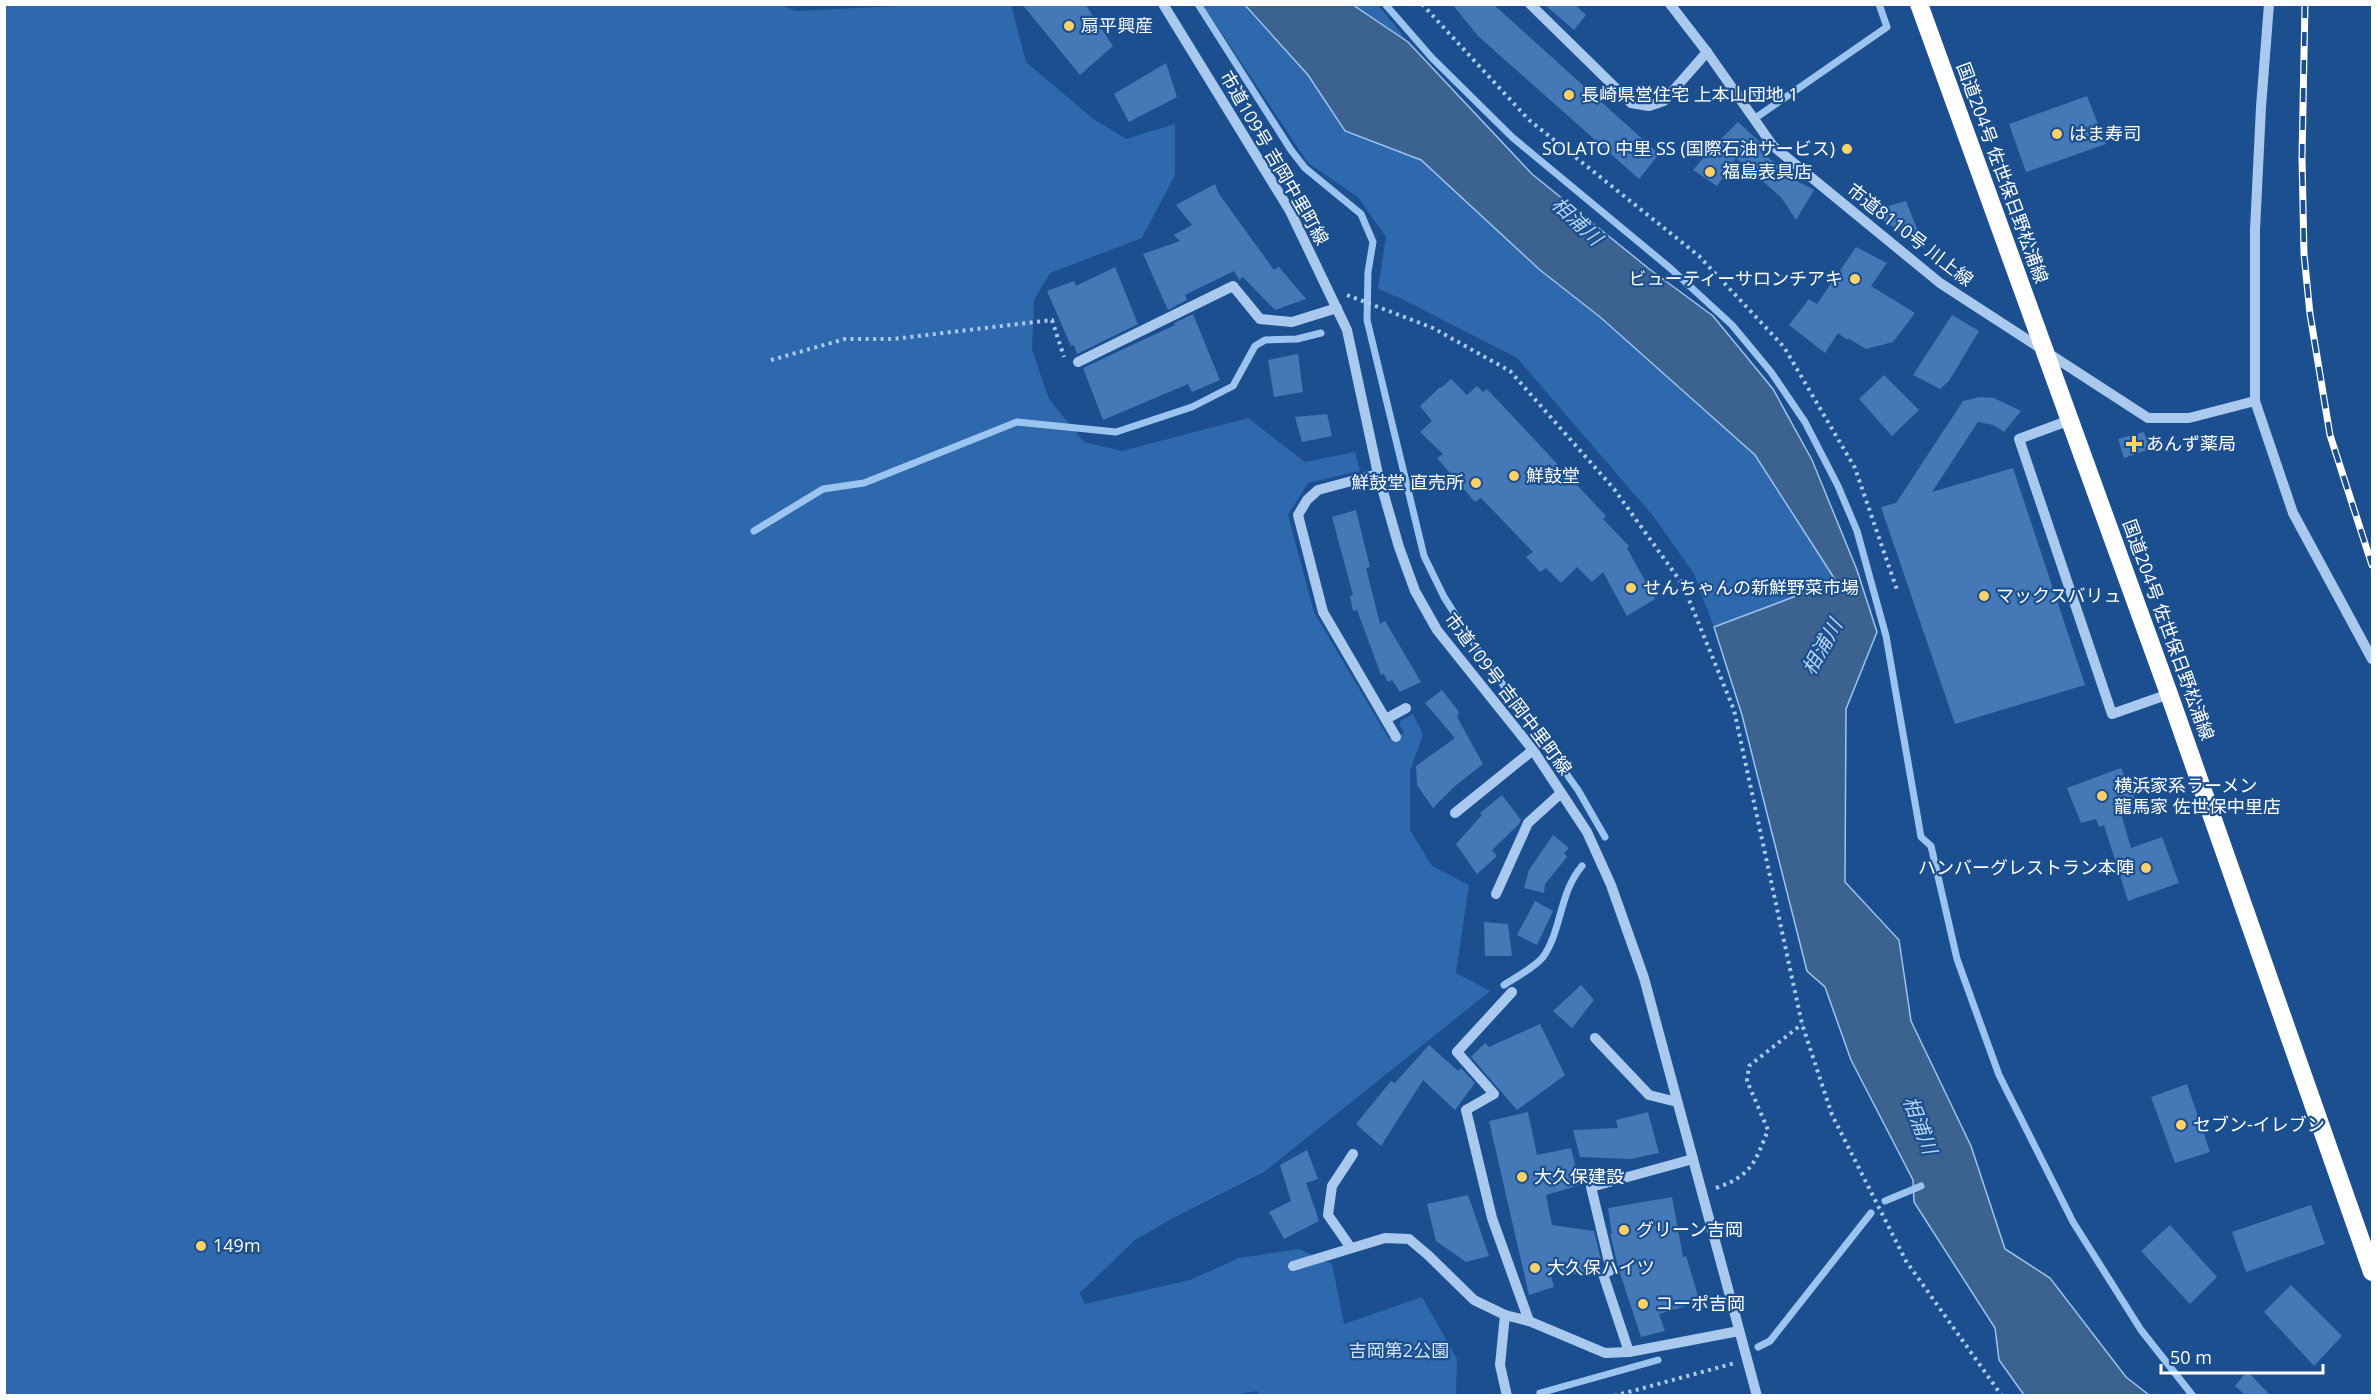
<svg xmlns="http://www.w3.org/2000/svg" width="2377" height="1400" font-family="'Open Sans','Noto Sans JP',sans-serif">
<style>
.green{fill:#2e69ad}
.water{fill:#3c6290;stroke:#9cc4f0;stroke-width:1.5}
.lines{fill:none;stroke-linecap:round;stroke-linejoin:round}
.stream{stroke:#9cc4f0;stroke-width:7}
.building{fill:#4478b7}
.path{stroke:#a9c9ee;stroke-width:4;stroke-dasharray:3 4.5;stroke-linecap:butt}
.minor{stroke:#a9c9ee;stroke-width:10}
.highway{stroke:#fff;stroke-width:18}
.rail-casing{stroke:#fff;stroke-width:7}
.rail{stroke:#1b4f8f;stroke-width:4.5;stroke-dasharray:14;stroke-linecap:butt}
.poi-dot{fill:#ffd166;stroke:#1b4f8f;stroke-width:2}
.labels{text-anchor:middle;stroke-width:4.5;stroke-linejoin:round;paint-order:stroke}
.poi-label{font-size:18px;fill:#fff;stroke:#1b4f8f;text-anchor:start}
.street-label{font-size:18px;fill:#fff;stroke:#1b4f8f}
.park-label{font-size:18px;fill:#cfe3fa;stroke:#1b4f8f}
.water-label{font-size:20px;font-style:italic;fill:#b5d3f5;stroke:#1b4f8f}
</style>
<rect width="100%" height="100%" fill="#1b4f8f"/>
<g class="green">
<path d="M778,4L796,11L941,4L1011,5L1026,62L1092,118L1126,139L1175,124V175L1142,238L1050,273L1034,300L1032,350L1049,399L1084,442L1122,451L1248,418L1305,462L1355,452L1360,471L1308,483L1288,515L1314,612L1389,739L1404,733L1400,726V721L1413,714L1423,734L1410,771V830L1432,866L1469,885L1456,973L1490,991L1264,1172L1171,1219L1135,1240L1080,1293L1085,1304L1190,1280L1239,1258L1299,1249L1332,1264L1344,1324L1422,1297L1457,1359L1456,1395L1259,1396L1257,1391L1226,1396H5V5Z"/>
<path d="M1203,5H1245L1308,75L1345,131L1421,160L1540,270L1599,317L1755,455L1836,581L1714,627L1694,574L1654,517L1517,358L1402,299L1378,289L1386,237L1358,197L1308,163Z"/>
<path d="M1353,5H1378L1408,42Z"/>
</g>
<path class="water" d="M1245,5H1353L1408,42L1532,174L1648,268L1713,316L1773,389L1812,460L1857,570L1877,632L1846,709L1845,882L1899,940L1911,1021L1971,1146L2005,1249L2050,1278L2126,1377L2149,1395H2024L1999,1360L1995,1328L1914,1202L1913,1180L1851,1060L1825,987L1807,971L1742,715L1714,627L1836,581L1755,455L1600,317L1540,270L1421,160L1345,131L1308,75Z"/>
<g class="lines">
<g class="stream">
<path d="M1198,4L1291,150L1305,168L1361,214L1373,242L1368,272L1367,320L1424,556L1444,597L1474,644L1578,790L1605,837"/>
<path d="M1385,4L1432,58L1512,137L1670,268L1732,325L1771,372L1805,422L1838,486L1857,531L1886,636L1921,837L1931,846L1957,959L1999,1075L2073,1222L2141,1330L2193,1396"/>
<path d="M1754,119L1887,27L1879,4"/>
<path d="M754,531L823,489L864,483L1017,422L1116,432L1192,407L1233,386L1255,346L1265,340L1297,339L1321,333"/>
<path d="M1504,985C1516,977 1534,968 1543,957C1562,930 1559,893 1582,866"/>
<path d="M1885,1201L1921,1186"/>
<path d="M1758,1347L1770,1341L1871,1213"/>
<path d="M1540,1393L1658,1360"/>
</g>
</g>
<g class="building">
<path d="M1022,4H1085L1113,46L1080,75Z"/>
<path d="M1452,4H1493L1659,154L1639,179L1478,36Z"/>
<path d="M1544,4H1574L1586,15L1574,30Z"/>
<path d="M1166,63L1177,97L1129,122L1114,94Z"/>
<path d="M2087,96L2106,144L2026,172L2009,124Z"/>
<path d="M1738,122L1763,145L1760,151L1797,181L1814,190L1796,220L1781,197L1736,158L1717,186L1693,170L1711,149Z"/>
<path d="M1215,184L1219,194L1274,270L1279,267L1306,299L1275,310L1243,277L1239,280L1234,271L1185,295L1187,300L1168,310L1143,254L1180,241L1174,235L1192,225L1176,205Z"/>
<path d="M1906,201L1925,249L1870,211Z"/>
<path d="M1856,247L1887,263L1871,286L1915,313L1893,342L1866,349L1848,338L1847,340L1838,333L1825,353L1789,325L1809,299L1817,304Z"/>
<path d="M1115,267L1138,324L1077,354L1074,345L1071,346L1047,291L1074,281L1076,286Z"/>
<path d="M1193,314L1220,380L1192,392L1188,384L1103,420L1083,368L1175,325L1174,323Z"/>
<path d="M1952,315L1979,331L1949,381L1940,389L1913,375Z"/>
<path d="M1298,354L1303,392L1274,397L1268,360Z"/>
<path d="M1884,375L1919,410L1892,436L1859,399Z"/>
<path d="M1451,379L1467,395L1477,386L1483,392L1487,389L1606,516L1603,519L1629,546L1627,548L1655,599L1627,616L1603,572L1592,582L1577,567L1561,583L1546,568L1540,572L1526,557L1533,552L1481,498L1475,502L1437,458L1443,454L1420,432L1432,421L1420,406L1440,387L1441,388Z"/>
<path d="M1980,397L1994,398L2021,411L2004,432L1993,425L1978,422L1932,492L2013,468L2085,685L1955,724L1881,507L1896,503L1963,401Z"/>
<path d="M1327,414L1332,436L1302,442L1295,417Z"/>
<path d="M2144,432L2150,449L2124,458L2118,439Z"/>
<path d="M1356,510L1370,567L1366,568L1380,624L1385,621L1421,682L1400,692L1392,680L1388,682L1384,674L1381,675L1357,610L1353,611L1350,596L1353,595L1332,517Z"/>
<path d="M1442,690L1459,712L1457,717L1483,764L1455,786L1433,808L1417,785L1416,766L1455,738L1425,703Z"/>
<path d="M2121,768L2137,803L2120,810L2131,848L2162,837L2179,883L2128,901L2104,825L2099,827L2096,819L2081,823L2067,788Z"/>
<path d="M1502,795L1521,820L1519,824L1492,850L1497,856L1477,874L1456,844L1482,815L1480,813Z"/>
<path d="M1553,835L1569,848L1564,853L1567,857L1545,884L1544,893L1524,888L1529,870Z"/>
<path d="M1535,901L1553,911L1537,945L1517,935Z"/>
<path d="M1484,922L1508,924L1512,956H1485Z"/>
<path d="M1581,985L1594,1000L1572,1028L1553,1011Z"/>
<path d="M1540,1024L1565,1075L1517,1110L1471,1057L1485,1043L1489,1047Z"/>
<path d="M1429,1045L1458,1071L1461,1068L1475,1083L1455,1110L1423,1080L1381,1146L1356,1124L1391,1081L1395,1083Z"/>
<path d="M2187,1084L2210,1152L2175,1163L2151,1097Z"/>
<path d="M1528,1112L1537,1155L1571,1148L1580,1185L1546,1195L1552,1225L1594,1231L1601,1260L1588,1263L1587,1276L1549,1270L1554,1287L1529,1295L1489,1121Z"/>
<path d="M1648,1112L1659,1153L1630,1159L1580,1157L1573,1130L1618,1128L1616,1120Z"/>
<path d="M1307,1150L1318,1179L1306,1183L1319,1221L1284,1239L1269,1212L1291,1201L1280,1165Z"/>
<path d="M1468,1195L1489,1256L1466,1262L1436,1241L1427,1204Z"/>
<path d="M1672,1197L1683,1257L1686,1256L1700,1302L1659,1314L1665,1331L1641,1337L1618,1267L1610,1233L1612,1234L1608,1208Z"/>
<path d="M2311,1205L2325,1244L2246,1272L2232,1232Z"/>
<path d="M2170,1225L2217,1277L2190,1304L2141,1251Z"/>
<path d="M2291,1285L2342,1336L2314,1366L2264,1312Z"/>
<path d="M2247,1371L2270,1395H2245L2235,1386Z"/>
</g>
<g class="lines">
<g class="path">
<path d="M1422,4L1529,120L1699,256L1784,347L1855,468L1897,590"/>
<path d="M1347,295L1433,328L1510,371L1614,489L1683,585L1734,710L1802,1024L1832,1115L1906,1261L2002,1396"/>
<path d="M771,360L845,339H893L1052,320L1064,357"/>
<path d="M1716,1188C1751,1176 1755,1163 1768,1130L1747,1081L1749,1066L1802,1024"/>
<path d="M1614,1396L1735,1363"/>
</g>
<g class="minor">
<path d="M1163,4L1290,211L1347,330L1378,474L1399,547L1415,591L1437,630L1533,750L1587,832L1611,885L1644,978L1757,1396"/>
<path d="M1530,4L1631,103L1649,106L1664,101L1707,52"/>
<path d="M1670,4L1707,52L1773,146L1940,283L2148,418H2189L2255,401"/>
<path d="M2269,4L2261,107L2255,230V401L2293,513L2372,659"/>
<path d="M1078,362L1233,286L1260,319L1292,322L1337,308"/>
<path d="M2070,420L2019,439L2112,714L2169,694"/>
<path d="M1378,474L1318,490L1307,500L1298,515L1323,612L1396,737"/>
<path d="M1386,719L1406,708"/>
<path d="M1455,813L1533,750"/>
<path d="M1496,894L1528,823L1561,793"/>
<path d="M1512,992L1457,1052L1494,1094L1466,1110L1492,1218L1529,1321"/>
<path d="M1595,1038L1649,1095L1677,1102"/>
<path d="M1351,1248L1328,1215L1332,1186L1353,1154"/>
<path d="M1293,1266L1385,1238L1409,1239L1428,1255L1474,1300L1505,1315L1529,1321L1605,1353L1629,1352L1739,1331"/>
<path d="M1505,1315L1500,1365L1507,1396"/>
<path d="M1629,1352L1603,1274L1611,1270L1591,1187L1693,1159"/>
</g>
<path class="highway" d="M1919,4L2169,694L2372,1272"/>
<g class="rail-casing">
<path id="rail" d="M2305,4L2302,158L2304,254L2310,314L2330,435L2372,565"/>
</g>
<use href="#rail" class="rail"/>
</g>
<g class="poi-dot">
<circle cx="1069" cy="26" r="6"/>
<circle cx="1569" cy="95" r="6"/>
<circle cx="2057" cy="134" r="6"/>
<circle cx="1847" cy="149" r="6"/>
<circle cx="1710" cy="172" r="6"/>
<circle cx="1855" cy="279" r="6"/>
<path d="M2131 435h6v6h6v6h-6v6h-6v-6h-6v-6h6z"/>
<circle cx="1514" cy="476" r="6"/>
<circle cx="1476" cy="483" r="6"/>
<circle cx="1631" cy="588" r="6"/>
<circle cx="1984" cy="596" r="6"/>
<circle cx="2102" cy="796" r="6"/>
<circle cx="2146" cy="868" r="6"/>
<circle cx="2181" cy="1125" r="6"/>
<circle cx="1522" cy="1177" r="6"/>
<circle cx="1624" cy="1230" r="6"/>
<circle cx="201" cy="1246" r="6"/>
<circle cx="1535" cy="1268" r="6"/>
<circle cx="1643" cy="1304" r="6"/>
</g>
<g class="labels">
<g class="poi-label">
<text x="1081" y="32">扇平興産</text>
<text x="1581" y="101">長崎県営住宅 上本山団地 1</text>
<text x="2069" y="140">はま寿司</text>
<text x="1835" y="155" text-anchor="end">SOLATO 中里 SS (国際石油サービス)</text>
<text x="1722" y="178">福島表具店</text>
<text x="1843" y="285" text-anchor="end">ビューティーサロンチアキ</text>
<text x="2146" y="450">あんず薬局</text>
<text x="1526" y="482">鮮鼓堂</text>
<text x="1464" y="489" text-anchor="end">鮮鼓堂 直売所</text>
<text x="1643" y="594">せんちゃんの新鮮野菜市場</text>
<text x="1996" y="602">マックスバリュ</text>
<text x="2114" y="792">横浜家系ラーメン<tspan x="2114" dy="21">龍馬家 佐世保中里店</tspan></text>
<text x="2134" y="874" text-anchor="end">ハンバーグレストラン本陣</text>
<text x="2193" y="1131">セブン-イレブン</text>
<text x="1534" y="1183">大久保建設</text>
<text x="1636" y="1236">グリーン吉岡</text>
<text x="213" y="1252">149m</text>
<text x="1547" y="1274">大久保ハイツ</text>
<text x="1655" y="1310">コーポ吉岡</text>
</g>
<g class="street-label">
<text transform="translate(1274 158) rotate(60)" y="6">市道109号 吉岡中里町線</text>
<text transform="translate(2002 173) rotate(70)" y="6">国道204号 佐世保日野松浦線</text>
<text transform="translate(1910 235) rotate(38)" y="6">市道8110号 川上線</text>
<text transform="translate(2168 630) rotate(70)" y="6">国道204号 佐世保日野松浦線</text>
<text transform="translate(1508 694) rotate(53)" y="6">市道109号 吉岡中里町線</text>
</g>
<g class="park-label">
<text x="1399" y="1357">吉岡第2公園</text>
</g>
<g class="water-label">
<text transform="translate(1577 221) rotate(43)" y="7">相浦川</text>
<text transform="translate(1822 647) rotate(-61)" y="7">相浦川</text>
<text transform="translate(1920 1125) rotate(69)" y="7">相浦川</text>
</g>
</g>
<rect width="2377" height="1400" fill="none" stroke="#ffffff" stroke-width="12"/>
<path d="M2161 1364v9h162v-9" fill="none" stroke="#ffffff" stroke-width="3"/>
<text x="2170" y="1364" font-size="18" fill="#ffffff" stroke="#1b4f8f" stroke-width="4.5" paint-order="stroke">50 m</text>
</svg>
